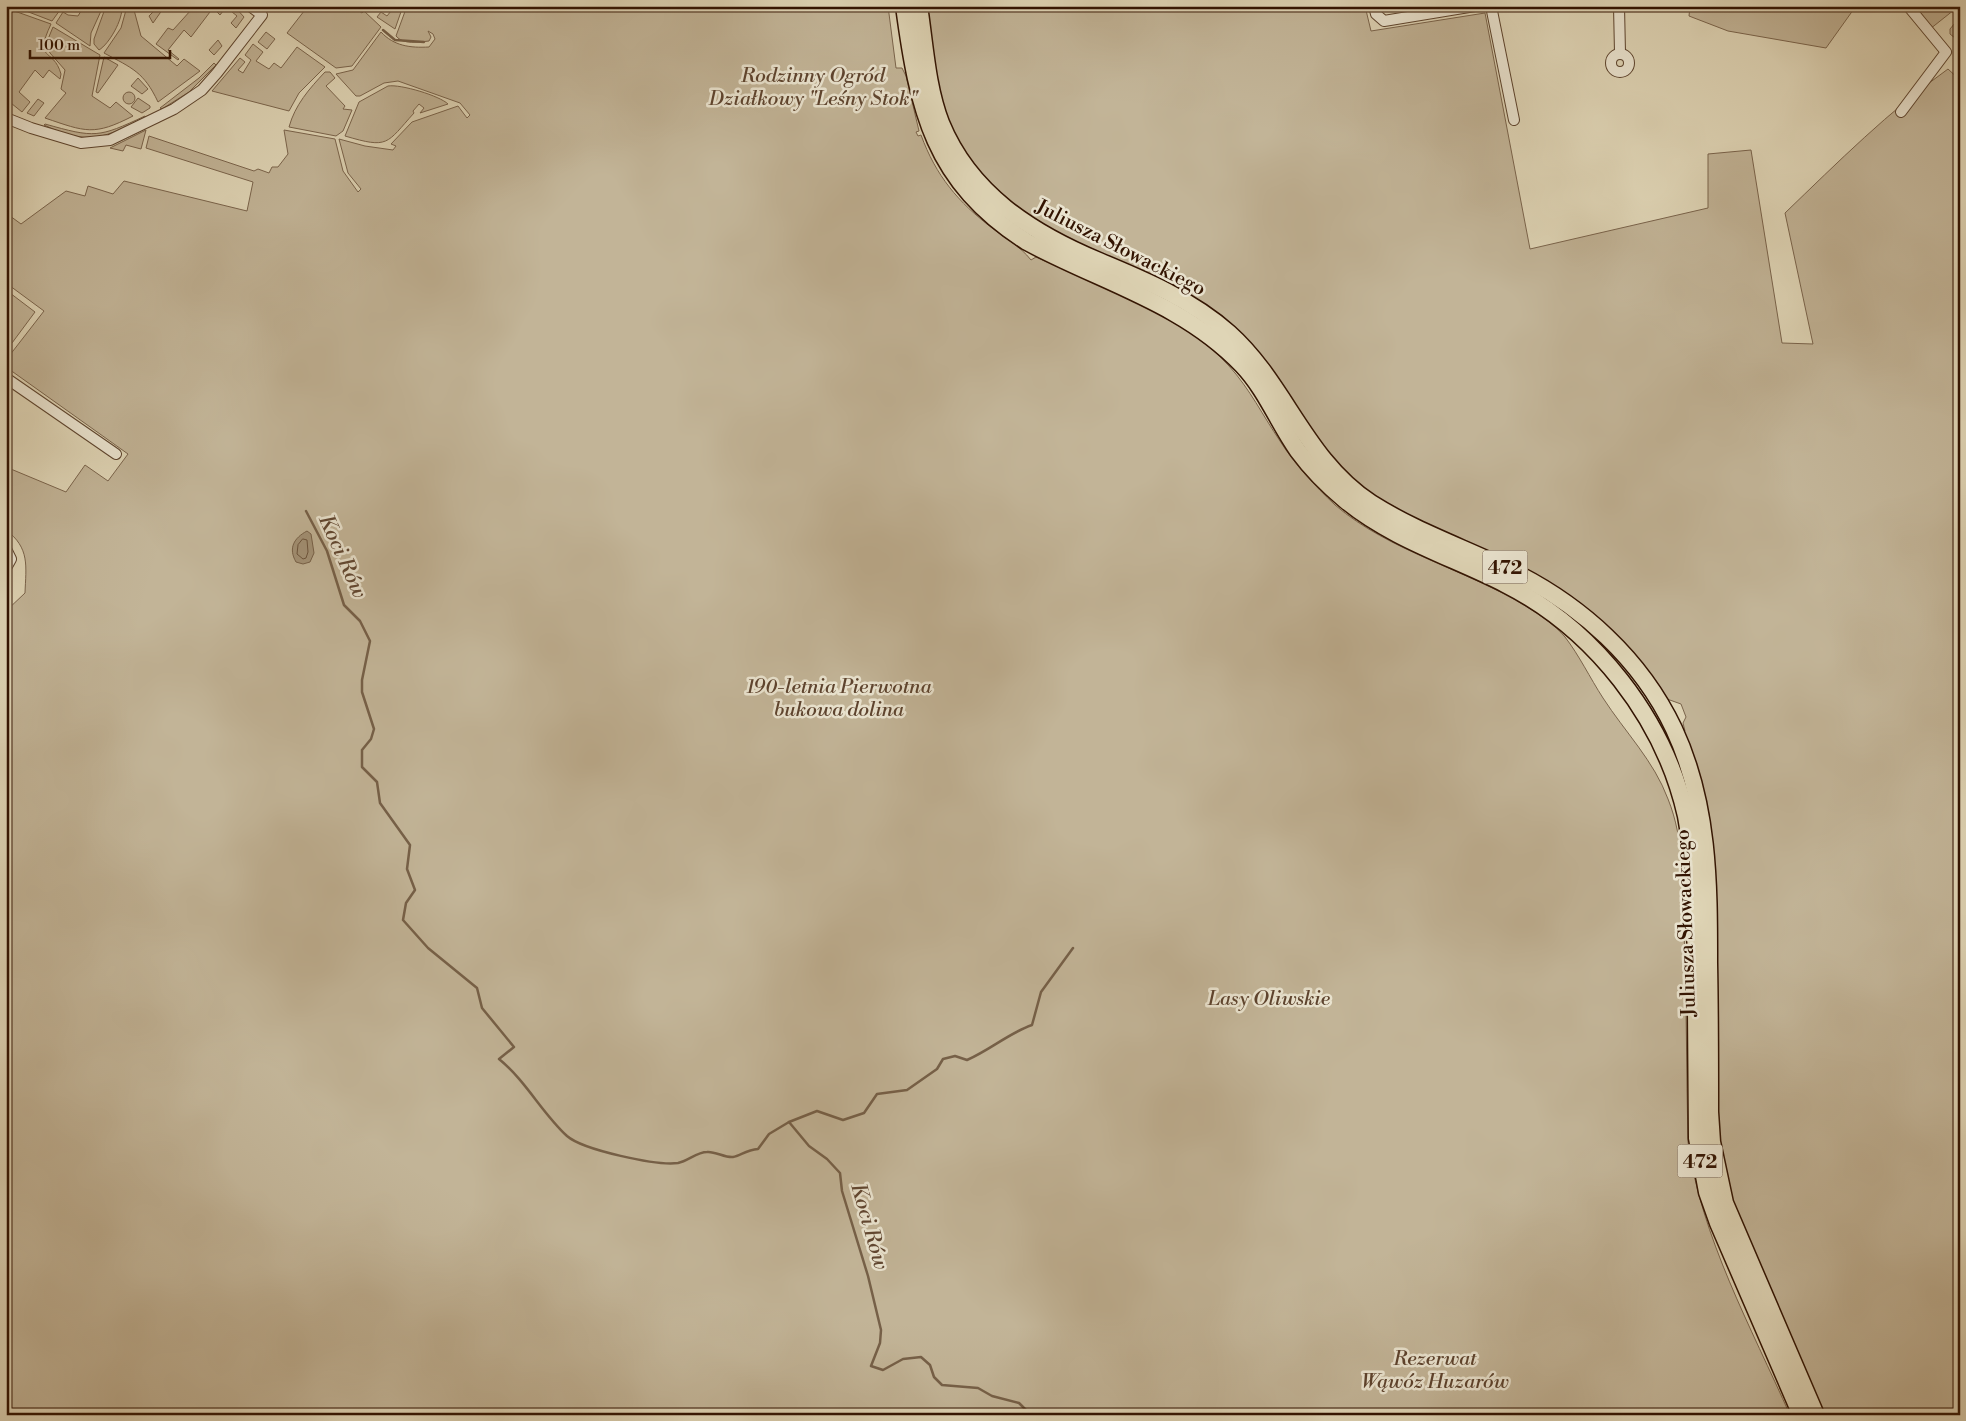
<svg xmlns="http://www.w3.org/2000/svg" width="1966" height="1421" font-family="'Libre Bodoni',serif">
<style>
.green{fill:#c2b497;stroke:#7a644c}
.water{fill:#a49378;stroke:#766048}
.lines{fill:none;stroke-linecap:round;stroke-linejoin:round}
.shore{stroke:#6b533c;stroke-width:1}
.stream{stroke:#766048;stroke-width:2.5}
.street-casing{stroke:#5d442e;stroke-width:12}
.primary-casing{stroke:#321301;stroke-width:19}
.street{stroke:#eae4d0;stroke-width:10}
.primary{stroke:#dfd5b6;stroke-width:16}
.labels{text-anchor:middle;stroke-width:5;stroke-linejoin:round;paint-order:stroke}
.shield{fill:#eae4d0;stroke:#69523f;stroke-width:1}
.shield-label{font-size:19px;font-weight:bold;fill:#321301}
.park-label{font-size:20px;font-style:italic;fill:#5d432e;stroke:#eae4d0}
.street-label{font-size:20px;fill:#321301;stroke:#eae4d0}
.water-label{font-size:21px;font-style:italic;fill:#604631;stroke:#eae4d0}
</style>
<rect width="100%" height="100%" fill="#dfd5b6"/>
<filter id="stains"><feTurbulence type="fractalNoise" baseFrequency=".004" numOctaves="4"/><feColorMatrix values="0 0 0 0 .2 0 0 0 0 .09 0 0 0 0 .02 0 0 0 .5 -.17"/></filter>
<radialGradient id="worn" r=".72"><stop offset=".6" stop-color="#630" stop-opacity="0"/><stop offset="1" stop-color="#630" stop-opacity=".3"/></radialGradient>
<g class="green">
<path d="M13,6H57L60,10L52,21Z"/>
<path d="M84,6H97L101,11L91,33L90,46L56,23L63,12L68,15L78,16Z"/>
<path d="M106,6H122C123,20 109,44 99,50L94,44V39Z"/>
<path d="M159,6H165L153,23L149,16Z"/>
<path d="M186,6H234L244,17L236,28L231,23L237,16L226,7L220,15L213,8L191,37L184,30L168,50L179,59L178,60L156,44L168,28L173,30L191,10Z"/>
<path d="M308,6H358L356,9L362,13L364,11L381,27L352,66L336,68L287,33Z"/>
<path d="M395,6H403L395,29L377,17L381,12L387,16Z"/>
<path d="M407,6H888L896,68H902L906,76L919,131L916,132L918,136L921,135C936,176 958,202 992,228C1006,239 1020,246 1031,260L1036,257C1100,286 1181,313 1229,366C1250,389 1263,416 1280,441C1295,465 1315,486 1335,505C1390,552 1466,569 1527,607C1540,615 1555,625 1565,637C1579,655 1590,678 1603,698C1625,732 1654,761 1668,799C1685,841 1682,886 1684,930C1687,1001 1686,1071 1688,1142C1701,1237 1751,1327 1790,1415H6V611L25,593C26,566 30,548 6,530V467L66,492L85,465L108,481L128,454L6,367V360L44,311L6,283V213L21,224L66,191L85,196L88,186L113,194L124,181L247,211L253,182L146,148L149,136L254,171L258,169L269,173L272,167H278L288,154L284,130L335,139L343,171L358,192L361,189L348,173L339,139L365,146L393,150L396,146L391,144L412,122L458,106L467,118L470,115L460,103L398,81L384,83L360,96H356L336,74L353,70L381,32C394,46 410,48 429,47L435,39L433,34L428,31L431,37L429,41C419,42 403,45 396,36Z"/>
<path d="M925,6H1365L1371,31L1485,13L1530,249L1708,208V154L1751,150L1782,343L1813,344L1785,213C1838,162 1889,111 1948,69L1960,80V1415H1824L1731,1202L1722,1162L1718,1129L1715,966L1717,909L1712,844L1709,814L1701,781L1682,732L1685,731L1683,723L1686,717L1681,704L1667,699L1621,641L1589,610L1538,577L1382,502L1355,483L1330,459L1258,352L1238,331L1064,239L1011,206L968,158L948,124L938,91Z"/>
<path d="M1690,6H1856L1826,48L1728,31L1689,16Z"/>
<path d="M1912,6H1959L1930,29Z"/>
<path d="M6,8L51,24C33,63 53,46 61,74L60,79L49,70L43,78L35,70L19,92L30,102L22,112L6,99Z"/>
<path d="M126,10H134L141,36L177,66L184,59L200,71L158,102C144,72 132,68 104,53L121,28Z"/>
<path d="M1960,17V42L1950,34V29Z"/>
<path d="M53,27L100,55L92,96L110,108L116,102L133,116C94,136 86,132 45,118L66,93L61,89L65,70L50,53L46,44Z"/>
<path d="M266,32L275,39L267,49L258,42Z"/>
<path d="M218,40L222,46L214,55L209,50Z"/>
<path d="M253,44L263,52L256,61L269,69L274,63L281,68L297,47L325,67L299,93L289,111L212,91L240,58L245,62L238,70L243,73L251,60L245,55Z"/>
<path d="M104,57L118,65L98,93L96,92Z"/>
<path d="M214,63L216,65L189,92L162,109L160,108L199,78Z"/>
<path d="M325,72H330L335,78L326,86L345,106L343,109L352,110L343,131L336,136L289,127C295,105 309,89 325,72Z"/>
<path d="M138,78L148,89L142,94L131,86Z"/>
<path d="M388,86C401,84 440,96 448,104L420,113L424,108L419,104L413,111L414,113C386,144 389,149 345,136L359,102Z"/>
<circle cx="129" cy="98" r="6"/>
<path d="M138,98L150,106V108L142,113L131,107Z"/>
<path d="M38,99L44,103L34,116L27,113Z"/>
<path d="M145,116L146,117C105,138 88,146 44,125L45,124C95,138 98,138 145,116Z"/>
<path d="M146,130L141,149L126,145L123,151L110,148Z"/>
<path d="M6,290L35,312L12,343L6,339Z"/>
</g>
<path class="water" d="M307,531L311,534L314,553L310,562L303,564L296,562C288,548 294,538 307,531Z"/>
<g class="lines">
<path class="shore" d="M303,539L307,540L308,552L306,558L303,559L297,554L298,545Z"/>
<g class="stream">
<path d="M383,30L395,40L424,42"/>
<path d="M306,511L327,551L344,605L360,621L370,641L362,680V692L374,729L371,739L362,750V767L377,782L380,803L410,845L407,869L415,890L406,903L403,920L428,948L477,988L482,1008L514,1047L499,1059C526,1081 542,1113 567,1136C583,1150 657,1166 678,1163C688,1161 697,1152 707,1152C715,1151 725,1158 733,1157C740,1156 746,1150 758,1149L769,1134L789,1122L809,1146L827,1159L840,1173L842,1191L868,1276L881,1330L880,1343L871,1366L883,1370L903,1359L921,1357L930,1365L934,1377L942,1385L978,1388L992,1396L1019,1403L1031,1415"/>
<path d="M789,1122L817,1111L843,1120L864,1113L877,1094L907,1090L937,1069L943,1059L955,1056L967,1060C990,1050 1009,1033 1032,1025L1041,992L1073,948"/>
</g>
<g class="street-casing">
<g id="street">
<path d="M1374,6L1376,14L1384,21L1475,6"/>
<path d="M1491,6L1514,120"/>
<path d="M1619,6L1620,53"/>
<circle cx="1620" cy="63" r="9"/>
<path d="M1901,112L1946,52L1908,6"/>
<path d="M6,118L31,128L81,143L110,140L174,109L202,90L217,73L262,15L250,6"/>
<path d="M6,378L116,454"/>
<path d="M6,549L11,559L6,568"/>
</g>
</g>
<g class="primary-casing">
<g id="primary">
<path d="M904,6C918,110 933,182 1027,242C1101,282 1183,303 1242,365C1266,390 1278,423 1298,451C1312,470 1327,485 1345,500C1392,539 1452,557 1505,584C1594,629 1664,718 1686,816C1690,838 1693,861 1695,884L1697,1138L1707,1192L1718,1223L1801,1415"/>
<path d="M919,6C925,45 927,87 941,123C970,194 1032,233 1099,261C1145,280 1192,300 1229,333C1286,384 1304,459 1371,503C1415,531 1465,548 1512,571C1581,605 1641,659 1674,729C1709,804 1709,882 1709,963C1710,1012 1710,1062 1710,1112L1712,1142L1725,1203L1816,1415"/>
</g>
</g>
<use href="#street" class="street"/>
<use href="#primary" class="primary"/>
</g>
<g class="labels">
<g class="shield">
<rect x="1482.5" y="550.5" width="45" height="33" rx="4"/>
<rect x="1677.5" y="1144.5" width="45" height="33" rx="4"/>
</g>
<g class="shield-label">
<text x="1505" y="574">472</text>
<text x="1700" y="1168">472</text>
</g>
<g class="park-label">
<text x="813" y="82">Rodzinny Ogród<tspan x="813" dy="23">Działkowy "Leśny Stok"</tspan></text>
<text x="839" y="693">190-letnia Pierwotna<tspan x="839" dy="23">bukowa dolina</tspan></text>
<text x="1269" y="1005">Lasy Oliwskie</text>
<text x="1435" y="1365">Rezerwat<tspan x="1435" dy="23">Wąwóz Huzarów</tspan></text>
</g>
<g class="street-label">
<text transform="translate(1121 247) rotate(27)" y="7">Juliusza Słowackiego</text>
<text transform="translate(1685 923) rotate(-92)" y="7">Juliusza Słowackiego</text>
</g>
<g class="water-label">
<text transform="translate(343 556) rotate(66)" y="7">Koci Rów</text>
<text transform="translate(870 1226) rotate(74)" y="7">Koci Rów</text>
</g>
</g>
<rect width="1966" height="1421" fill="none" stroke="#dfd5b6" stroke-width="25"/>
<rect x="8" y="8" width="1951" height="1406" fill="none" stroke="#321301" stroke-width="2.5"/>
<rect x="12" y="12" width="1941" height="1396" fill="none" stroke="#321301"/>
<path d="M30 50v8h140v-8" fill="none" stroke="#321301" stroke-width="2.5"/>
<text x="38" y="50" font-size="15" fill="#321301" stroke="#eae4d0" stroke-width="4" paint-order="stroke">100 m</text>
<rect width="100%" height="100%" filter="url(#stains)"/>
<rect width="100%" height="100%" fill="url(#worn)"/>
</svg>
